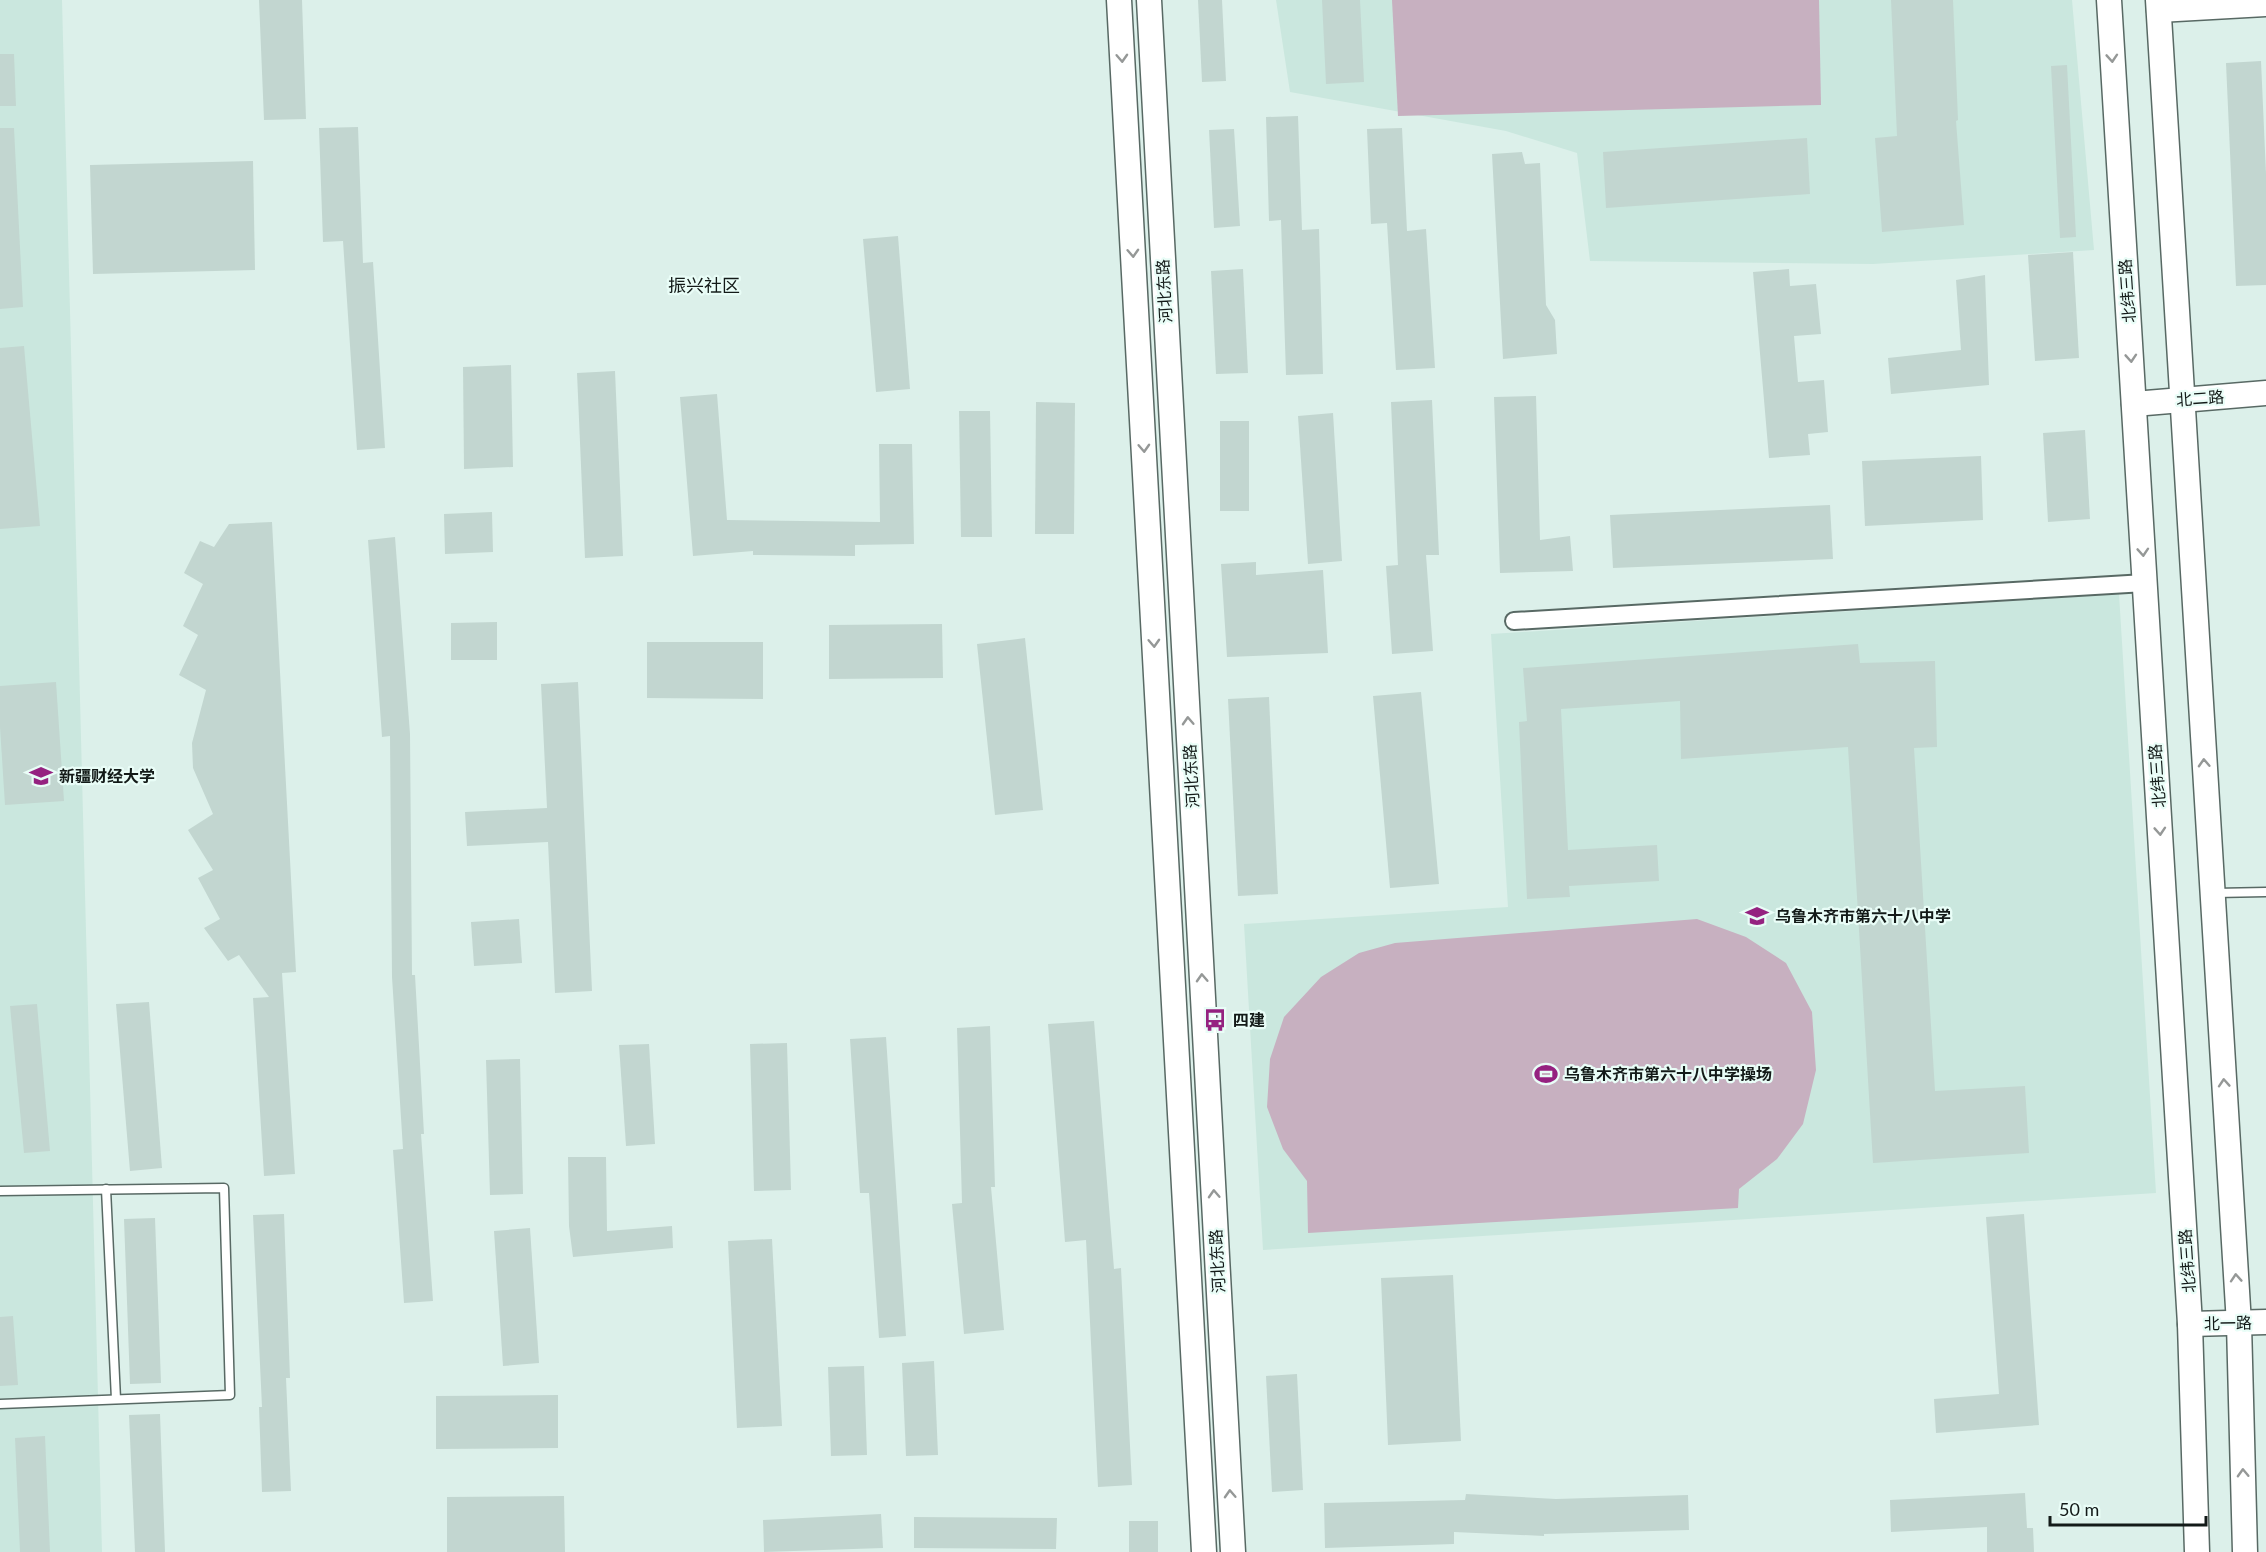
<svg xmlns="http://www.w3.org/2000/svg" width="2266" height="1552" font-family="Lato,'Noto Sans SC',sans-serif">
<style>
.built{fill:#cae7de}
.green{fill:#c7b0c0}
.building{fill:#c2d6d0}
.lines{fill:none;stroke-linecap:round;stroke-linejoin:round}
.lane-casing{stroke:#586964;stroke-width:11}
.street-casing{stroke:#586964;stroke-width:20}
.secondary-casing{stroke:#586964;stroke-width:27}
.lane{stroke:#fff;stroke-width:8}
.street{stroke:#fff;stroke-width:16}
.secondary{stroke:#fff;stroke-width:24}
.oneway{stroke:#959897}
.labels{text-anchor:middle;stroke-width:4.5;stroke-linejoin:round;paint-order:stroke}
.street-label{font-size:16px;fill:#131a18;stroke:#e9fdf7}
.poi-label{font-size:16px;font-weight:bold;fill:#131a18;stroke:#e9fdf7;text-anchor:start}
.neighbourhood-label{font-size:18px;fill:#131a18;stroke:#e9fdf7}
</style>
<rect width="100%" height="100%" fill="#dcf0ea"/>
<g class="built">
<path d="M0,0H62L102,1552H0Z"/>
<path d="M1276,0H2072L2094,250L1873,264L1590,261L1577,153L1506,131L1290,92Z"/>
<path d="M2119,594L2156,1193L1263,1250L1244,924L1508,907L1491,634Z"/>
</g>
<g class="green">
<path d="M1392,0H1819L1821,105L1398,116Z"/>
<path d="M1697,919L1746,937L1786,963L1812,1012L1816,1070L1803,1124L1777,1159L1739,1189L1738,1208L1308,1233L1307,1181L1283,1149L1267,1107L1270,1059L1284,1017L1321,977L1359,953L1395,943Z"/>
</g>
<g class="building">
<path d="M259,0H302L306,119L264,120Z"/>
<path d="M1198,0H1222L1226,81L1202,82Z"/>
<path d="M1322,0H1360L1364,82L1326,84Z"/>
<path d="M1891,0H1953L1958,120L1956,121L1964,225L1882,232L1875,138L1897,136Z"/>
<path d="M0,54H14L16,106H0Z"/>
<path d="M2261,61L2266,174V285L2236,286L2226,63Z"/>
<path d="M2067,65L2076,237L2060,238L2051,66Z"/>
<path d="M1298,116L1302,230L1319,229L1323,374L1286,375L1281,220L1269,221L1266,117Z"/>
<path d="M358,127L363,263L373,262L385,448L357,450L343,241L323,242L319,128Z"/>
<path d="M0,128H14L23,307L0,309Z"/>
<path d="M1402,128L1407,231L1426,229L1435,368L1396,370L1387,223L1371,224L1367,129Z"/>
<path d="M1234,129L1240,226L1214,228L1209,130Z"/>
<path d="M1807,138L1810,194L1606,208L1603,152Z"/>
<path d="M1522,152L1525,164L1540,163L1546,305L1555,320L1557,354L1503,359L1492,154Z"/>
<path d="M253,161L255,270L93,274L90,165Z"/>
<path d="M898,236L910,389L876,392L863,239Z"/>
<path d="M2073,252L2079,358L2035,361L2028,255Z"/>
<path d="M1243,269L1248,373L1216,374L1211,271Z"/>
<path d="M1789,269L1790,286L1816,284L1821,334L1794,336L1798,382L1824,380L1828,432L1808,434L1810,455L1769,458L1753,272Z"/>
<path d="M1985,275L1989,385L1891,394L1888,358L1961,350L1956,280Z"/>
<path d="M24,346L40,526L0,529V348Z"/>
<path d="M511,365L513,467L464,469L463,367Z"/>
<path d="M615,371L623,556L585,558L577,373Z"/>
<path d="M717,394L727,520L880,522L879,444H912L914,544L855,545V556L753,555V551L693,556L680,397Z"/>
<path d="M1536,396L1540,540L1570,536L1573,571L1500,573L1494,397Z"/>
<path d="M1432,400L1439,555H1426L1433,651L1392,654L1386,566L1398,565L1391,402Z"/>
<path d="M1036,402L1075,403L1074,534H1035Z"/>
<path d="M959,411H990L992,537H961Z"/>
<path d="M1333,413L1342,561L1308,564L1298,416Z"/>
<rect x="1220" y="421" width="29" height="90"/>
<path d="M2085,430L2090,519L2048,522L2043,433Z"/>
<path d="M1981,456L1983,520L1865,526L1862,461Z"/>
<path d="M1830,505L1833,559L1613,568L1610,515Z"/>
<path d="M492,512L493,552L445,554L444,514Z"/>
<path d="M272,522L296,972L282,973L295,1174L264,1176L253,998L269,997L239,955L228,961L204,928L220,919L198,878L213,870L188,830L213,814L193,768L192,743L206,690L179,675L198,635L183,626L203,584L184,573L200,541L214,547L229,524Z"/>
<path d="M395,537L410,734L412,975H415L424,1134H421L433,1301L404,1303L393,1150L403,1149L392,977L390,736L382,737L368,540Z"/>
<path d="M1256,562V575L1323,570L1328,653L1227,657L1221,564Z"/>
<path d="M497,622V660H451V623Z"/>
<path d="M942,624L943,678L829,679V625Z"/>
<path d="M1025,638L1043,810L995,815L977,644Z"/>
<path d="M647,642H763V699L647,698Z"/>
<path d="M1858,644L1860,663L1935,661L1937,747L1914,748L1935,1091L2025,1086L2029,1153L1873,1163L1848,747L1681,759L1680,701L1561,709L1568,850L1657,845L1659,881L1569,886L1570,897L1527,899L1519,722L1527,721L1523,668Z"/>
<path d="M56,682L64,801L5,805L0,727V686Z"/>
<path d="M578,682L592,991L555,993L548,842L467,846L465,812L547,808L541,684Z"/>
<path d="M1421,692L1439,884L1390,888L1373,696Z"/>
<path d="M1269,697L1278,894L1238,896L1228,699Z"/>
<path d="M519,919L522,963L474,966L471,922Z"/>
<path d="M149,1002L162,1168L130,1171L116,1004Z"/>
<path d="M37,1004L50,1151L24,1153L10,1006Z"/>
<path d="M1094,1021L1114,1269L1121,1268L1132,1485L1098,1487L1086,1240L1065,1242L1048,1024Z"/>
<path d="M990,1026L995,1187H991L1004,1330L964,1334L952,1204L962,1203L957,1028Z"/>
<path d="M886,1037L906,1336L879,1338L869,1193H860L850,1039Z"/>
<path d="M787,1043L791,1190L754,1191L750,1044Z"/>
<path d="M649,1044L655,1144L626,1146L619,1045Z"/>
<path d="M520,1059L523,1194L490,1195L486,1060Z"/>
<path d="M568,1157H606L607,1231L672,1226L673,1248L573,1257L569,1226Z"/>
<path d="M284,1214L290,1378H286L291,1491L262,1492L259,1407H262L253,1215Z"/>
<path d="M2024,1214L2039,1425L1936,1433L1934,1399L1999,1394L1986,1217Z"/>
<path d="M155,1218L161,1383L130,1384L124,1219Z"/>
<path d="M530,1228L539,1363L503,1366L494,1231Z"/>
<path d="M772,1239L782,1426L737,1428L728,1241Z"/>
<path d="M1453,1275L1461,1441L1388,1445L1381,1278Z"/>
<path d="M13,1316L18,1385L0,1386V1317Z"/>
<path d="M934,1361L938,1455L906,1456L902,1363Z"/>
<path d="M864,1366L867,1455L831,1456L828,1367Z"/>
<path d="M1297,1374L1303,1490L1272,1492L1266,1376Z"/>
<path d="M558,1395V1448L436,1449V1396Z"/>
<path d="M160,1414L165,1552H135L129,1415Z"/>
<path d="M45,1436L50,1552H20L15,1438Z"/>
<path d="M2025,1493L2027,1528H2033L2034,1552H1987V1527L1891,1532L1890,1500Z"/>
<path d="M1466,1494L1556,1499L1688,1495L1689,1530L1544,1534V1536L1454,1532V1544L1325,1548L1324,1503L1465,1500Z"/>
<path d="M564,1496L565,1552H447V1497Z"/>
<path d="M881,1514L883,1548L764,1552L763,1520Z"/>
<path d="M914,1517L1057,1518L1056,1549L914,1548Z"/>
<rect x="1129" y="1521" width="29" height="31"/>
</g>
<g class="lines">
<g class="lane-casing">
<g id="lane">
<path d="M2215,893L2266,892"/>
<path d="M106,1189L116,1399"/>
<path d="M0,1191L224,1188L230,1395L0,1404"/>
</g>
</g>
<g class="street-casing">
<path id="street" d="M1514,621L2145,583"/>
</g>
<g class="secondary-casing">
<g id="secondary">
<path d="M1119,0L1204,1552"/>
<path d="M1149,0L1233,1552"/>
<path d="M2109,0L2190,1324L2197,1552"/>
<path d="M2158,0L2239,1324L2245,1552"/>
<path d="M2159,10L2266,4"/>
<path d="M2134,404L2266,393"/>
<path d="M2190,1324L2266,1322"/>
</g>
</g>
<use href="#lane" class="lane"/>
<use href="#street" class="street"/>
<use href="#secondary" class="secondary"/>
</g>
<defs><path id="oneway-chevron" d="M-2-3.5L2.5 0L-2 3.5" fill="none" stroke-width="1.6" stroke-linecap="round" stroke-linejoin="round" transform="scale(1.5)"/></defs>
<g class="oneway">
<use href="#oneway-chevron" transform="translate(1122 58) rotate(87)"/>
<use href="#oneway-chevron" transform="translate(2112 58) rotate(86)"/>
<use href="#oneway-chevron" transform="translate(1133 253) rotate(87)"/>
<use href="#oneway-chevron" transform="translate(2131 358) rotate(86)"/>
<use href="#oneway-chevron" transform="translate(1144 448) rotate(87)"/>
<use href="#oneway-chevron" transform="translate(2143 552) rotate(86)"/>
<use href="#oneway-chevron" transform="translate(1154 643) rotate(87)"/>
<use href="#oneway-chevron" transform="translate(1188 721) rotate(-93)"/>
<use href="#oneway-chevron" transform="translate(2204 763) rotate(-93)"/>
<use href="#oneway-chevron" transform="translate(2160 831) rotate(86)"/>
<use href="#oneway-chevron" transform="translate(1202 978) rotate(-93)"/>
<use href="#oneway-chevron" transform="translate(2224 1083) rotate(-94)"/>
<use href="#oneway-chevron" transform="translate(1214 1194) rotate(-93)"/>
<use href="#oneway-chevron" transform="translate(2236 1278) rotate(-94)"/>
<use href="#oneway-chevron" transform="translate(2243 1473) rotate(-92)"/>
<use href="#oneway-chevron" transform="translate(1230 1494) rotate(-93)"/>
</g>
<defs>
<g id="university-bare" transform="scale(1.8)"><path d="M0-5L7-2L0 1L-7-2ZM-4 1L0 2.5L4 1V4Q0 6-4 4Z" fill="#952280" stroke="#e9fdf7" stroke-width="2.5" paint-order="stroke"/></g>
<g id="school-bare" transform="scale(1.8)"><path d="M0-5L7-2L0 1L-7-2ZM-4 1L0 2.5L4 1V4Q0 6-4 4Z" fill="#952280" stroke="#e9fdf7" stroke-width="2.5" paint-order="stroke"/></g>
<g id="bus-bare" transform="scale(1.8)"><path d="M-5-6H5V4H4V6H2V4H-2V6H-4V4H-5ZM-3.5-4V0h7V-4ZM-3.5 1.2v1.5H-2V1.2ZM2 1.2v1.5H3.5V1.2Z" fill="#952280" stroke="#e9fdf7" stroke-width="2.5" paint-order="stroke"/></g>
<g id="stadium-bare" transform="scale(1.8)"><path d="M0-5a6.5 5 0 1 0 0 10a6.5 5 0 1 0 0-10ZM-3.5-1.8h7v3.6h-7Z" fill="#952280" stroke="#e9fdf7" stroke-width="2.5" paint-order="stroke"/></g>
</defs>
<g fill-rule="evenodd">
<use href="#university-bare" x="41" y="776"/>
<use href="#school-bare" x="1757" y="916"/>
<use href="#bus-bare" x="1215" y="1020"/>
<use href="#stadium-bare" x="1546" y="1074"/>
</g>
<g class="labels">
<g class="street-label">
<text transform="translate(1164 291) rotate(-93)" y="6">河北东路</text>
<text transform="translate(2127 291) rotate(-94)" y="6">北纬三路</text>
<text transform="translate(2200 398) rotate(-4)" y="6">北二路</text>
<text transform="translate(1191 776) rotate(-93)" y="6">河北东路</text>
<text transform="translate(2157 776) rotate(-94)" y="6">北纬三路</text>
<text transform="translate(1217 1261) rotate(-93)" y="6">河北东路</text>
<text transform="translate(2187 1261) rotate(-94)" y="6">北纬三路</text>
<text transform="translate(2228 1323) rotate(-1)" y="6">北一路</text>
</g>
<g class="poi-label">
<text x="59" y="782">新疆财经大学</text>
<text x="1775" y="922">乌鲁木齐市第六十八中学</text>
<text x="1233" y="1026">四建</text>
<text x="1564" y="1080">乌鲁木齐市第六十八中学操场</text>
</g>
<g class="neighbourhood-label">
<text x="704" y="292">振兴社区</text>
</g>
</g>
<path d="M2050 1516v9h156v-9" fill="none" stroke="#131a18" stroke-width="3"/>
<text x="2059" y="1516" font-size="18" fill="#131a18" stroke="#e9fdf7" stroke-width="4.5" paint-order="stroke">50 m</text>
</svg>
